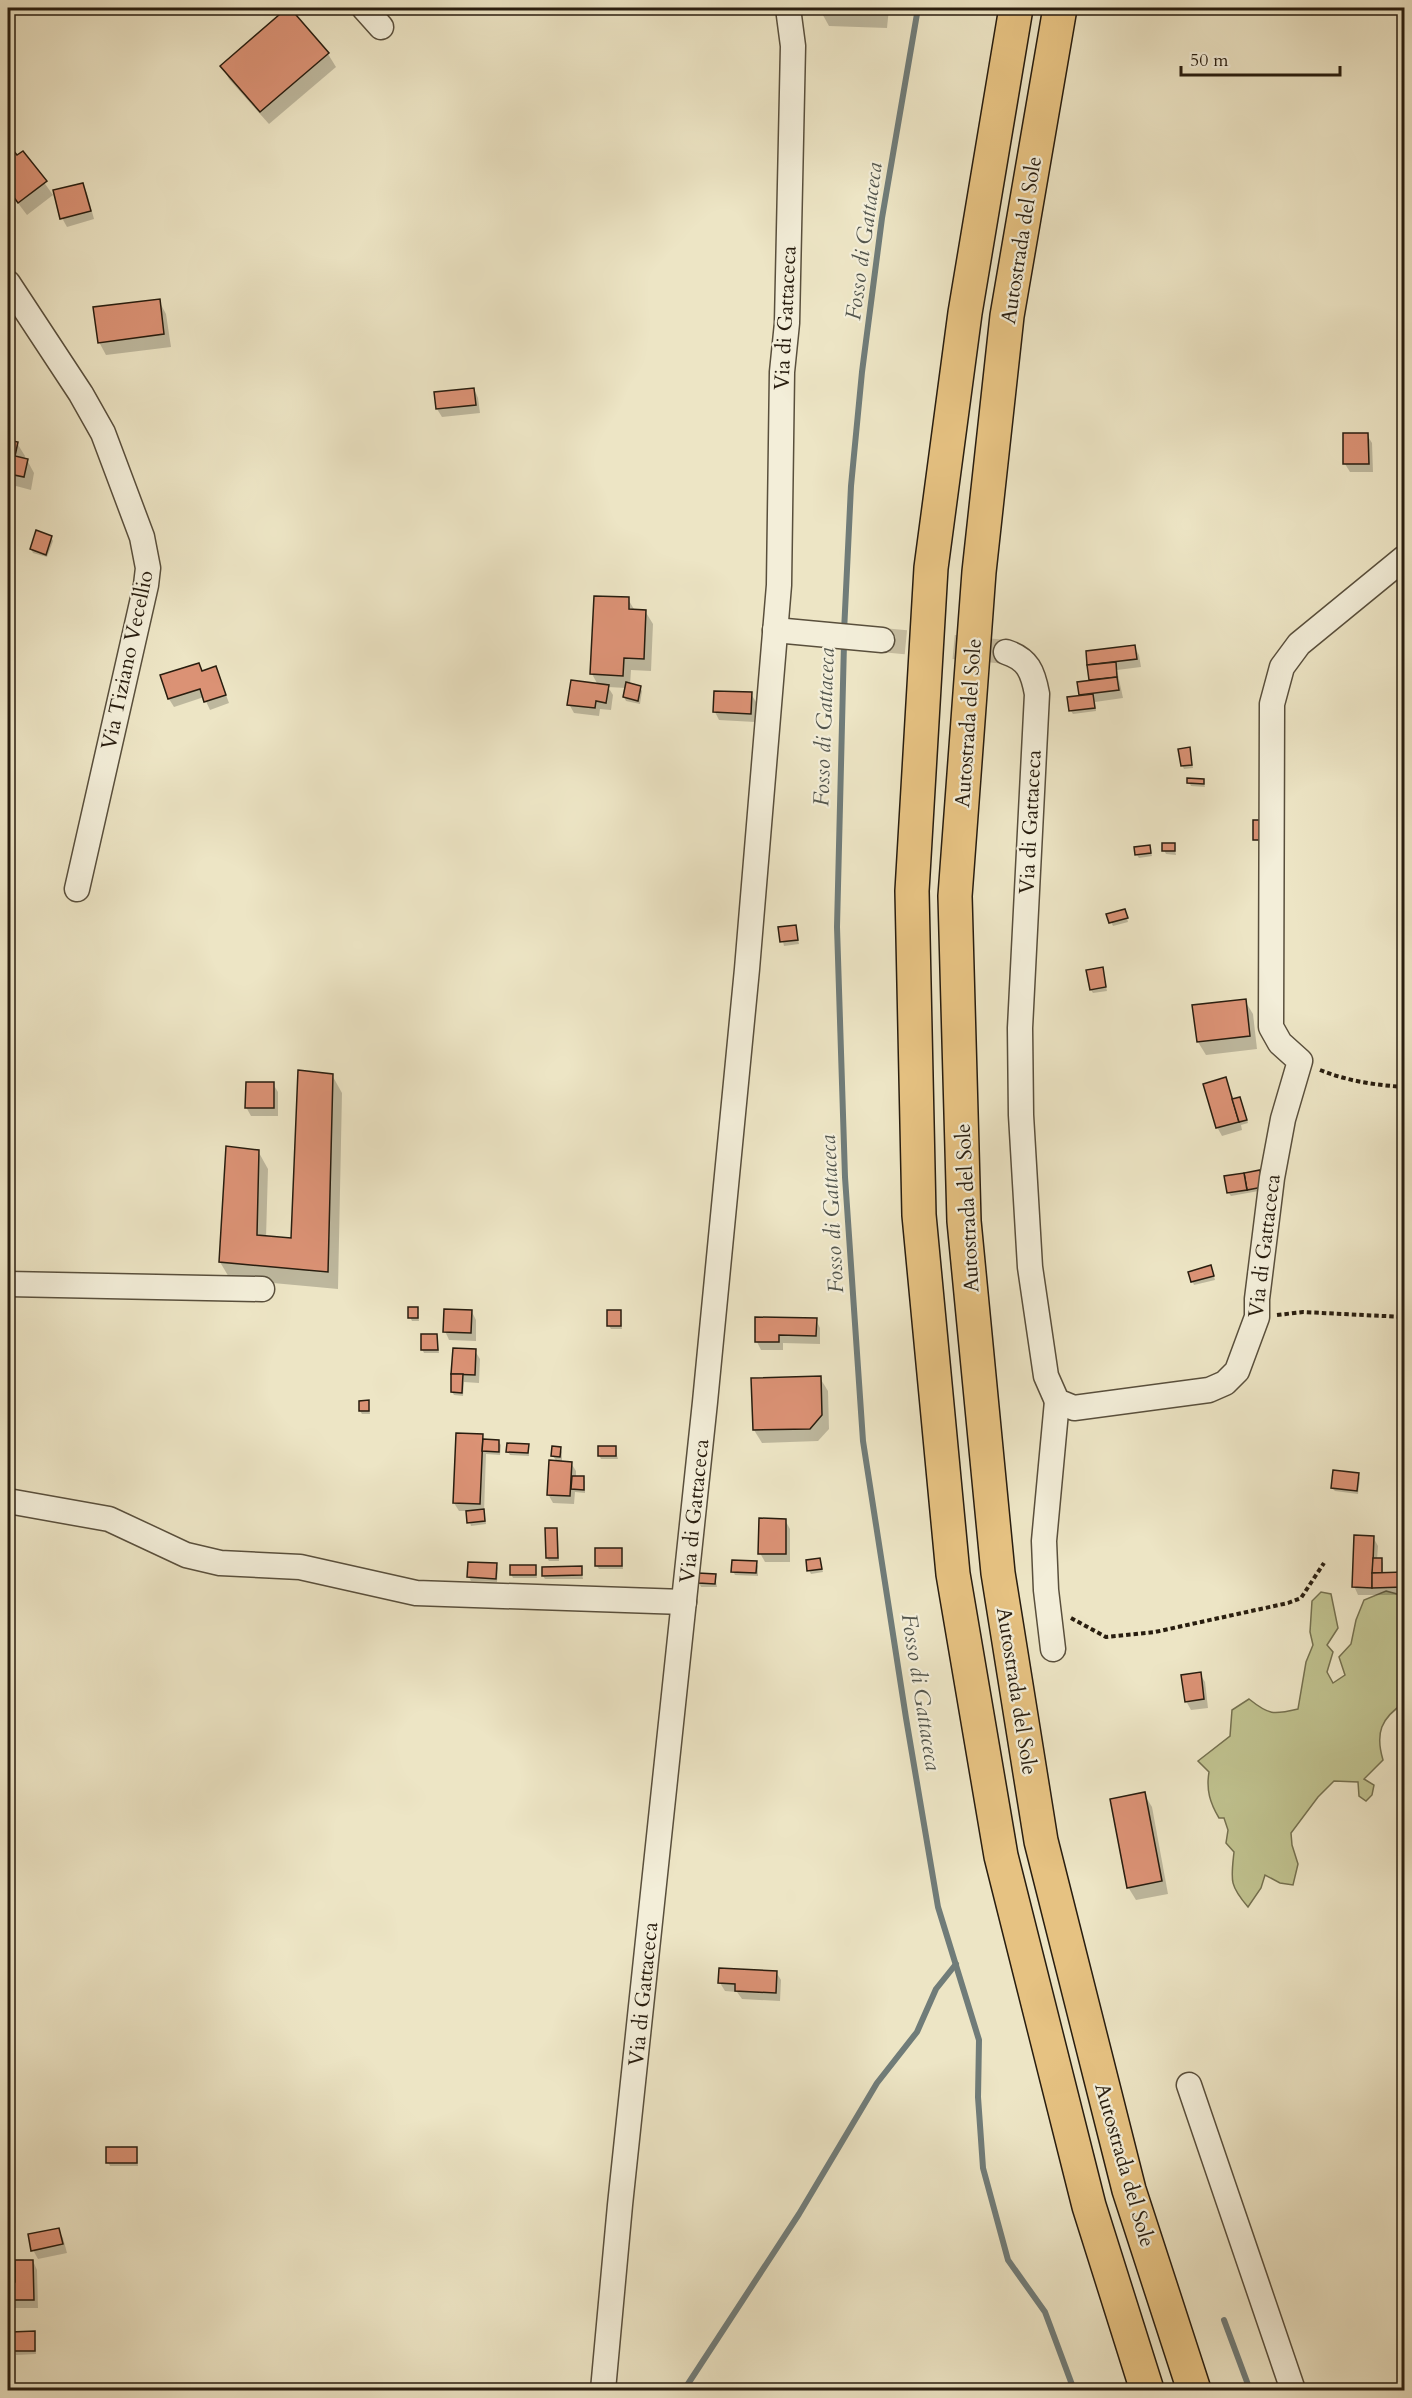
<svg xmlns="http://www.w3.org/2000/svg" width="1412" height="2398" font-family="Cardo,serif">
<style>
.green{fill:#c0c28f;stroke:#74704f;stroke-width:1.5}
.shadow{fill:#0003}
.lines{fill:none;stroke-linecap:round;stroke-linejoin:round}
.stream{stroke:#707c79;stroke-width:6}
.building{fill:#db9275;stroke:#281d0f;stroke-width:1.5}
.minor-tunnel{stroke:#c6bda1;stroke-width:24;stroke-dasharray:24 12;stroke-linecap:butt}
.minor-casing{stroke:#594f3c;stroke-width:27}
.highway-casing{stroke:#281d0f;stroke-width:36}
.path{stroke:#281d0f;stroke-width:4;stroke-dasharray:4.5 3;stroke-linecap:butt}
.minor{stroke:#f3eed9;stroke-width:24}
.highway{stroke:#e6c282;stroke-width:33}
.labels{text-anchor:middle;stroke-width:4.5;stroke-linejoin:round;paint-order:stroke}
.street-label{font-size:21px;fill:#281d0f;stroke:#f3eed9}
.water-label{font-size:22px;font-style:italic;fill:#52554d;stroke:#f3eed9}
</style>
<rect width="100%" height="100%" fill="#ede5c5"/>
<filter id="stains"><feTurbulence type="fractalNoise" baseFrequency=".00333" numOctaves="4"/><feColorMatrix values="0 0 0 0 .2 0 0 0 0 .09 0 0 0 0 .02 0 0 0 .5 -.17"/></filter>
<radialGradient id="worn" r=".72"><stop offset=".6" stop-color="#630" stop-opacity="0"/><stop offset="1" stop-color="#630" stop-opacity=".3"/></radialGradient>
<path class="green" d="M1386,1591L1397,1594L1404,1602V1703C1381,1718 1375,1733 1383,1760L1364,1779L1374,1785L1372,1795L1366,1801L1359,1796L1358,1782L1334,1781L1318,1797L1291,1833L1292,1845L1298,1864L1293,1885L1280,1883L1265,1875L1261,1888L1248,1907C1229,1885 1231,1880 1234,1852L1226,1843L1228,1830L1224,1818H1219C1210,1803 1206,1790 1209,1772L1198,1761L1230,1736L1232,1710L1249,1699C1269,1715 1273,1715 1298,1709L1306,1662L1313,1645L1310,1632L1312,1601L1321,1592L1331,1594L1338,1628L1327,1645L1333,1652L1327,1672L1333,1683L1345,1675L1339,1657L1351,1644L1356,1620L1364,1600Z"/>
<g class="shadow">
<path d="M289,8L328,54L336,67L269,124L229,79L222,66Z"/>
<path d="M819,8H889L887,28L829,26Z"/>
<path d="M8,146L16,157L23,153L53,195L27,215L8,190Z"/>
<path d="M82,184L87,193L94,219L67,227L62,218Z"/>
<path d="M159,301L166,314L171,347L106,355L99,342Z"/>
<path d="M474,389L478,398L480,413L442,417L437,409Z"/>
<path d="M1367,435L1372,443L1373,472H1350L1345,464Z"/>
<path d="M8,442L17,443L25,456L24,460H27L34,473L31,490L16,486L12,503L8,502Z"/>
<path d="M51,537L53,541L47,557L33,553L31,549Z"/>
<path d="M628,599L635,611H645L653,624L651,671L631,670L630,685L640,687L642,691L640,704L626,701L624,697L626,688L608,687L613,695L611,710L600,709L599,716L574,713L569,704L598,685L592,674Z"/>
<path d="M1134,646L1139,655L1141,667L1117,670L1123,698L1095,702L1096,711L1073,714L1071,711L1081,697L1079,683L1091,681L1088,652Z"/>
<path d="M198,665L203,672L216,668L229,703L210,710L204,697L174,707L169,699Z"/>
<path d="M751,694L756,702L755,722L719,720L715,712Z"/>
<path d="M1189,749L1193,768L1184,769L1182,765Z"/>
<path d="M1203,780L1205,787L1191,786L1189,782Z"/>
<path d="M1174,845L1176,855L1166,854L1164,850Z"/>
<path d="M1149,847L1152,856L1139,858L1137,855Z"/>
<path d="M1126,914L1128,922L1113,926L1108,915Z"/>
<path d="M795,926L799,944L784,946L780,928Z"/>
<path d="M1102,969L1107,991L1093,993L1091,990Z"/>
<path d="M1245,1001L1253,1014L1257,1049L1206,1055L1198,1042Z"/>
<path d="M332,1075L342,1093L338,1289L230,1279L220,1262L258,1151L268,1169L266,1238L292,1240Z"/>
<path d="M1225,1079L1234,1100L1242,1103L1248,1123L1241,1125L1242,1130L1222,1136L1217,1127Z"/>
<path d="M273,1084L278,1092V1116H251L246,1107Z"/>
<path d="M1259,1171L1264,1190L1231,1196L1228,1192Z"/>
<path d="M1212,1270L1215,1280L1194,1285L1189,1273Z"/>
<path d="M417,1308L419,1321H412L410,1317Z"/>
<path d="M472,1312L476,1320V1341L449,1340L445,1331Z"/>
<path d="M620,1312L622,1329H611L609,1326Z"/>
<path d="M816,1320L820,1328V1344L783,1343V1350H761L757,1342Z"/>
<path d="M436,1335L439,1353H424L422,1349Z"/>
<path d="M475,1351L480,1359L479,1383L464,1382L463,1396L454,1395L452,1392Z"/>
<path d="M820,1378L828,1391L829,1429L818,1441L762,1443L754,1430Z"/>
<path d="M368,1402L370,1414H362L360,1411Z"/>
<path d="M482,1435L485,1441H498L501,1445L500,1455L486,1454L484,1512L486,1524L471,1526L467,1511H459L454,1503Z"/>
<path d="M528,1445L529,1456L510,1455L508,1452Z"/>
<path d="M560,1448L562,1452V1462L571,1463L576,1471V1477L583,1478L585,1481V1493L575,1492L574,1504L553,1503L548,1494L557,1462L553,1456Z"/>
<path d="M615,1448L618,1459H601L599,1455Z"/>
<path d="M1358,1475L1360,1478L1358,1494L1335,1491L1332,1488Z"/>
<path d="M785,1520L790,1529V1562H765L760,1553Z"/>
<path d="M556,1529L558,1533L559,1561H549L547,1558Z"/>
<path d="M1373,1537L1378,1546L1377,1560H1381L1383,1563V1574L1404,1573V1595H1358L1354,1586Z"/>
<path d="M621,1550L623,1569H599L597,1566Z"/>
<path d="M819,1559L823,1572L811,1574L809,1570Z"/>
<path d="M756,1563L758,1566V1576L735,1575L733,1571Z"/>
<path d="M496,1565L498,1568L497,1582L471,1581L469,1577Z"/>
<path d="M535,1566L537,1578H513L511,1574Z"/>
<path d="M581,1568L583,1579H545L543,1576Z"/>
<path d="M715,1575L717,1587H701L699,1583Z"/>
<path d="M1200,1674L1205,1682L1208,1708L1191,1710L1186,1701Z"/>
<path d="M1144,1794L1152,1807L1168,1894L1136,1900L1128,1887Z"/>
<path d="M776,1972L781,1980L780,2001L742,1999L737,1992L725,1991L720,1983Z"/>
<path d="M136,2148L138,2166H110L108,2162Z"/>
<path d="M58,2229L63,2238L67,2253L38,2259L33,2250Z"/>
<path d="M33,2261L37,2270L38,2308H8V2283H16Z"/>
<path d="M34,2333L36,2354L16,2355L13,2334Z"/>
</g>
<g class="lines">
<g class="stream">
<path d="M844,632L851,486L862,372L882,218L918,8"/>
<path d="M844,643L837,927L845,1177L863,1441L906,1718L938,1907L979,2040L978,2097L983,2168L1008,2260L1045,2312L1074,2390"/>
<path d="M1224,2320L1250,2390"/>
<path d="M684,2390L799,2214L877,2083L917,2032L936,1989L956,1964"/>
</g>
</g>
<g class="building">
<path d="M287,8H290L329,53L260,112L220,66Z"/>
<path d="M817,8H878V11Z"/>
<path d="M8,144L17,155L23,151L47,181L18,203L8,189Z"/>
<path d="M83,183L91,211L60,219L53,190Z"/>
<path d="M160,299L164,334L98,343L93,307Z"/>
<path d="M474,388L476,405L436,409L434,392Z"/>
<path d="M1343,433H1368L1369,464H1343Z"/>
<path d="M8,440L18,442L15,456L28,459L24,477L9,474L8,480Z"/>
<path d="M36,530L52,536L46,555L30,549Z"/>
<path d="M594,596L629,597V609L646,610L644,659L624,658L623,676L590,674Z"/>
<path d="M1135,645L1137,659L1087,665L1086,651Z"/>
<path d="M1116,662L1117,677L1089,680L1087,665Z"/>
<path d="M199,663L202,671L216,666L226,695L204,702L200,689L168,699L160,675Z"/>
<path d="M1117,677L1119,690L1079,695L1077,682Z"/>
<path d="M571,680L609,685L606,703L596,701L595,708L567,705Z"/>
<path d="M626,682L641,686L638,701L623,697Z"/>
<path d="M714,691L752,692L751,714L713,712Z"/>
<path d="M1093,694L1095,708L1069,711L1067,697Z"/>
<path d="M1190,747L1192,765L1181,766L1178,749Z"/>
<path d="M1187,778L1204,779V784L1187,783Z"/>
<rect x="1253" y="820" width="7" height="20"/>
<rect x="1162" y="843" width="13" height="8"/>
<path d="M1150,845L1151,853L1135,855L1134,847Z"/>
<path d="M1125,909L1128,918L1109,923L1106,914Z"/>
<path d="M796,925L798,940L780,942L778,927Z"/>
<path d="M1103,967L1106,987L1090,990L1086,970Z"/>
<path d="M1246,999L1250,1036L1197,1042L1192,1005Z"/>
<path d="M298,1070L333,1074L328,1272L219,1262L226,1146L259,1150L257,1235L291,1238Z"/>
<path d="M1226,1077L1239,1122L1216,1128L1203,1084Z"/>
<path d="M246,1082H274V1108H245Z"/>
<path d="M1240,1097L1247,1120L1239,1122L1232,1099Z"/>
<path d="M1260,1170L1263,1187L1247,1190L1244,1173Z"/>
<path d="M1244,1173L1247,1190L1227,1193L1224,1176Z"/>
<path d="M1211,1265L1214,1276L1191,1282L1188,1272Z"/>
<rect x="408" y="1307" width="10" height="11"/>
<path d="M444,1309L472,1310L471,1333L443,1332Z"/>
<rect x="607" y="1310" width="14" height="16"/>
<path d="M755,1317L817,1318L816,1336L779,1335V1342H755Z"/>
<path d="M421,1334H437L438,1350H421Z"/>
<path d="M453,1348L476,1349L475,1375L451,1374Z"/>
<path d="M451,1374H463L462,1393L451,1392Z"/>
<path d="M821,1376L822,1415L810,1429L753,1430L751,1378Z"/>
<path d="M369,1400V1411H359V1401Z"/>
<path d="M456,1433L483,1434L480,1504L453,1503Z"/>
<path d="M483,1439L499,1440V1452L482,1451Z"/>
<path d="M507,1443L529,1444L528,1453L506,1452Z"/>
<path d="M552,1446L561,1447L560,1457L551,1456Z"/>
<rect x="598" y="1446" width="18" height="10"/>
<path d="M549,1460L572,1462L570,1496L547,1495Z"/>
<path d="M1333,1470L1359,1473L1357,1491L1331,1488Z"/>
<path d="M572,1476H584V1490L571,1489Z"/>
<path d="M484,1509L485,1521L467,1523L466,1511Z"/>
<path d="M759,1518L786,1519V1554H758Z"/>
<path d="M545,1528H557L558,1558H546Z"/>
<path d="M1354,1535L1374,1536L1372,1588L1352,1587Z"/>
<rect x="595" y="1548" width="27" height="18"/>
<path d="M820,1558L822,1569L807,1571L806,1560Z"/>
<path d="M1373,1558H1382V1573H1372Z"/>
<path d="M732,1560L757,1561L756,1573L731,1572Z"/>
<path d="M468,1562L497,1563L496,1579L467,1577Z"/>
<rect x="510" y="1565" width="26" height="10"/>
<path d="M582,1566V1575L542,1576V1567Z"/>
<path d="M1404,1572V1587L1372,1588V1573Z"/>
<path d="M698,1573L716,1574L715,1584L698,1583Z"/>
<path d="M1201,1672L1204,1699L1185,1702L1181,1675Z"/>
<path d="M1145,1792L1162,1881L1127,1888L1110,1799Z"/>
<path d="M719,1968L777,1971L776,1993L735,1991V1984L718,1983Z"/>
<rect x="106" y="2147" width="31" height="16"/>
<path d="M59,2228L63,2244L31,2251L28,2234Z"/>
<path d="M15,2260H33L34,2300H8V2282H15Z"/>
<path d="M35,2331V2351H12L11,2332Z"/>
</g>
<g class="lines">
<path class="minor-tunnel" d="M882,640L1006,652"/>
<g class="minor-casing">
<g id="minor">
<path d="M364,8L381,27"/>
<path d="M8,283L81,394L103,433L142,537L148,568L146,585L77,889"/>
<path d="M775,630L882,640"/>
<path d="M1006,652C1028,659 1033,672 1037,694L1020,1028L1021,1115L1030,1267L1046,1376L1057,1401L1074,1408L1209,1390L1225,1383L1237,1371L1257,1317V1299L1272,1178L1283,1119L1300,1061L1280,1043L1271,1027L1272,704L1282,667L1299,644L1404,558"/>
<path d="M8,1284L262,1289"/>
<path d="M8,1501L109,1519L186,1555L220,1563L300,1567L416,1593L684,1602"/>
<path d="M1053,1649L1046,1590L1044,1541L1057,1401"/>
<path d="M1189,2085L1293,2390"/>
<path d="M603,2390L620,2205L705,1402L747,969L779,585L782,372L787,323L793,46L788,8"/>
</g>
</g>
<g class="highway-casing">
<g id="highway">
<path d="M1016,8L965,313L931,568L912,891L919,1215L953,1574L1001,1856L1089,2206L1147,2390"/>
<path d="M1060,8L1007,316L979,572L955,896L964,1221L998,1573L1041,1841L1129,2190L1194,2390"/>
</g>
</g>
<g class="path">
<path d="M1320,1070C1347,1081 1375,1085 1404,1087"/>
<path d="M1277,1315L1303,1312L1404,1317"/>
<path d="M1071,1618L1106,1637L1155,1632L1288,1603L1301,1598L1324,1563"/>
</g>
<use href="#minor" class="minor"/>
<use href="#highway" class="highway"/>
</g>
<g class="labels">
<g class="street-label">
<text transform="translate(1021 240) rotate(-81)" y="7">Autostrada del Sole</text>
<text transform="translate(785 318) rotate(-87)" y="7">Via di Gattaceca</text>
<text transform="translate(127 660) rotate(-78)" y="7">Via Tiziano Vecellio</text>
<text transform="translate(968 723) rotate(-86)" y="7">Autostrada del Sole</text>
<text transform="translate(1030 822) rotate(-87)" y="7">Via di Gattaceca</text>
<text transform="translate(967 1208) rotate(-93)" y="7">Autostrada del Sole</text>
<text transform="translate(1264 1246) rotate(-83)" y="7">Via di Gattaceca</text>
<text transform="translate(694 1511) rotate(-84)" y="7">Via di Gattaceca</text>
<text transform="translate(1017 1691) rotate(81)" y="7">Autostrada del Sole</text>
<text transform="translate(643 1994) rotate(-84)" y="7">Via di Gattaceca</text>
<text transform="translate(1125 2165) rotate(74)" y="7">Autostrada del Sole</text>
</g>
<g class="water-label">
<text transform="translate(863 241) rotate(-82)" y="8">Fosso di Gattaceca</text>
<text transform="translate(823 727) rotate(-88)" y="8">Fosso di Gattaceca</text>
<text transform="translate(831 1214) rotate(-93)" y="8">Fosso di Gattaceca</text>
<text transform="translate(922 1692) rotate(81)" y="8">Fosso di Gattaceca</text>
</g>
</g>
<rect width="1412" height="2398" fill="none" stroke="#ede5c5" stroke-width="30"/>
<rect x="9" y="9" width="1394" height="2380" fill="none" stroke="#281d0f" stroke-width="3"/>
<rect x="15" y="15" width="1382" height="2368" fill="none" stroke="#281d0f" stroke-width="1.5"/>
<path d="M1181 66v9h159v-9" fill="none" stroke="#281d0f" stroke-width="3"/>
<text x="1190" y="66" font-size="18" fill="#281d0f" stroke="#f3eed9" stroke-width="4.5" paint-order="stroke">50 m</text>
<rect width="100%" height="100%" filter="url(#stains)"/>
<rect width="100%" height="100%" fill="url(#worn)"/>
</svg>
